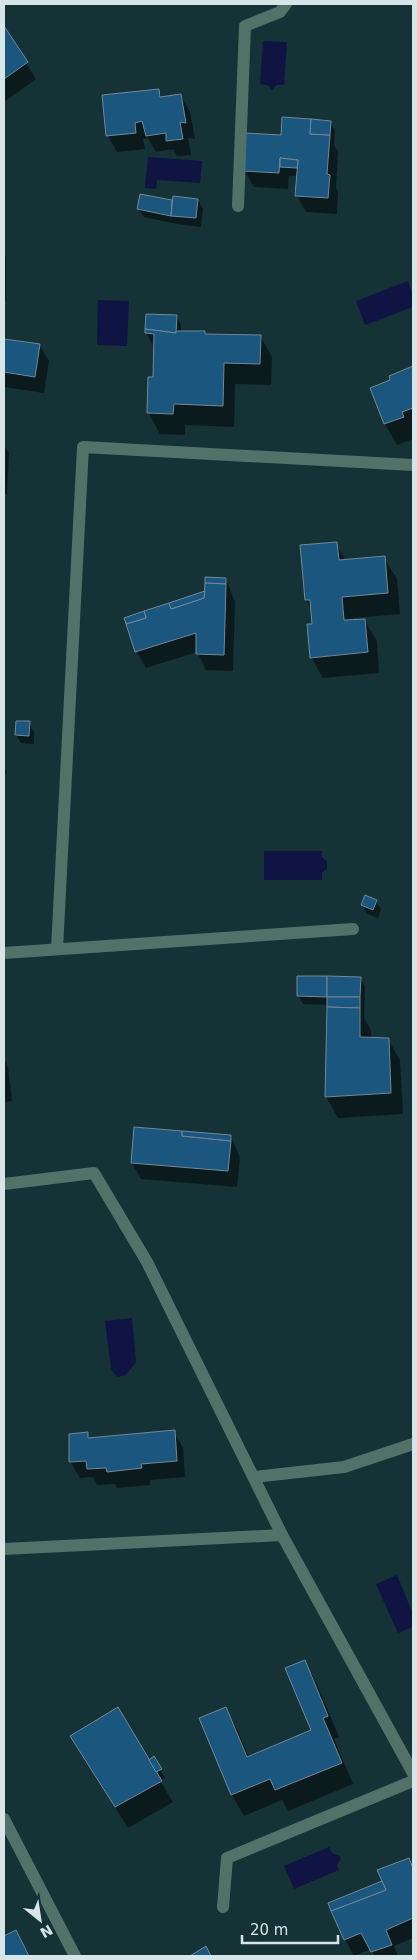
<svg xmlns="http://www.w3.org/2000/svg" width="417" height="1960" font-family="'DejaVu Sans',sans-serif">
<style>
.water{fill:#101443}
.shadow{fill:#0007}
.building{fill:#1a567d;stroke:#738898}
.lines{fill:none;stroke-linecap:round;stroke-linejoin:round}
.street{stroke:#527269;stroke-width:12}
</style>
<rect width="100%" height="100%" fill="#153236"/>
<g class="water">
<path d="M263,41L287,42L284,85H277L272,90L267,85L260,84Z"/>
<path d="M148,157L202,161L200,183L157,180L156,189L145,188Z"/>
<path d="M408,281L413,296V307L365,325L356,301Z"/>
<path d="M98,300L129,301L127,346L97,345Z"/>
<path d="M264,851H322V857L327,862V869L322,873V880H264Z"/>
<path d="M132,1318L136,1362L126,1375L117,1377L111,1369L105,1321Z"/>
<path d="M397,1575L413,1614V1627L398,1633L376,1584Z"/>
<path d="M329,1847L332,1853L340,1856L341,1859L337,1865L339,1870L294,1889L284,1866Z"/>
</g>
<g class="shadow">
<path d="M4,29L36,79L4,102Z"/>
<path d="M158,90L163,98L181,96L190,112L195,139L188,138L191,155L177,156L173,149L156,152L148,138L143,139L145,149L117,152L108,136L103,96Z"/>
<path d="M330,122L335,131L334,145L338,152L336,188L338,192L337,214L306,212L297,196L298,176H289L288,189L254,187L244,170L282,136Z"/>
<path d="M141,195L173,202L198,200L203,209L201,227L177,224L144,217L138,208Z"/>
<path d="M4,253L6,257V301H4Z"/>
<path d="M176,316L181,325V332H204L206,335L260,336L272,357L271,385L235,384L234,427L185,425V435L160,434L148,412L154,379L155,348L146,333Z"/>
<path d="M4,340L39,345L49,361L44,393L4,387Z"/>
<path d="M413,368V439L397,445L385,424L392,381L390,377Z"/>
<path d="M4,445L9,453L7,494H4Z"/>
<path d="M336,544L346,561L384,558L397,579L400,614L353,618L354,621L364,620L377,641L379,673L323,678L311,657L313,625L312,609L306,600Z"/>
<path d="M226,579L235,602L233,671L206,670L197,652L146,668L137,652L126,619L204,592Z"/>
<path d="M29,723L34,732V744L21,743L16,735Z"/>
<path d="M4,766L7,773L4,774Z"/>
<path d="M376,901L381,909L378,918L367,914L362,905Z"/>
<path d="M360,978L365,987L364,1018L371,1030V1039H388L400,1060L403,1114L338,1118L326,1097L328,1005L303,1004L298,995Z"/>
<path d="M4,1059L8,1067L12,1101L4,1102Z"/>
<path d="M231,1136L240,1158L237,1187L141,1179L132,1163Z"/>
<path d="M174,1432L183,1448L185,1477L150,1480V1485L117,1488L115,1484L97,1485L93,1477L80,1478L70,1461L87,1434L90,1439Z"/>
<path d="M304,1661L316,1682L339,1737L334,1739L353,1784L288,1811L282,1800L244,1816L232,1795L200,1718L225,1708L237,1729L249,1757L313,1731Z"/>
<path d="M84,1757L153,1768V1758L165,1778L160,1781L173,1802L128,1828Z"/>
<path d="M409,1860L413,1868V1938L394,1946L398,1956H375L371,1949L354,1956L345,1939L384,1882Z"/>
<path d="M16,1931L28,1952L30,1956H4V1937Z"/>
</g>
<g class="building">
<path d="M4,26L28,62L4,79Z"/>
<path d="M159,89L160,97L181,94L186,123L180,122L183,139L166,141V133L146,136L142,121L135,123L136,133L106,136L102,95Z"/>
<path d="M282,117L311,119L310,134L330,135L327,174L330,175L328,198L295,196L298,160L280,158L279,173L243,171L245,133L281,135Z"/>
<path d="M311,119L331,121L330,135L310,134Z"/>
<path d="M280,158L298,160L297,168L280,167Z"/>
<path d="M140,194L172,200L171,216L137,209Z"/>
<path d="M173,196L198,199L196,218L171,216Z"/>
<path d="M146,314L177,315L176,333L145,329Z"/>
<path d="M145,329L176,333V331H205V334L261,335L260,364L224,363L223,406L174,404L173,414L147,413L148,377H153L154,334L145,333Z"/>
<path d="M4,339L40,344L35,377L4,372Z"/>
<path d="M413,366V408L402,412L404,417L384,424L370,388L390,380L389,376Z"/>
<path d="M337,542L339,560L385,556L388,593L342,597L344,620L365,619L368,652L310,658L307,624H312L310,600H305L300,545Z"/>
<path d="M205,577L226,578V584L205,583Z"/>
<path d="M205,583L226,584L224,655L196,654V633L135,652L126,624L146,618L144,611L169,603L171,609L204,598Z"/>
<path d="M205,591L204,598L171,609L169,603Z"/>
<path d="M144,611L146,618L126,624L124,618Z"/>
<path d="M16,721H30L29,736L15,735Z"/>
<path d="M365,895L377,900L373,910L361,905Z"/>
<path d="M297,976H327V997L297,996Z"/>
<path d="M327,976L361,977L360,997H327Z"/>
<path d="M327,997H360V1008L327,1007Z"/>
<path d="M327,1007L360,1008V1037L389,1038L391,1093L325,1097Z"/>
<path d="M134,1127L182,1131V1136L231,1141L228,1171L131,1163Z"/>
<path d="M182,1131L231,1135V1141L182,1136Z"/>
<path d="M175,1430L177,1461L141,1464L142,1468L107,1472L106,1468L87,1469L86,1461L69,1462V1434L88,1432V1438Z"/>
<path d="M305,1660L328,1716L323,1718L342,1763L275,1790L270,1779L231,1795L199,1718L226,1707L247,1757L311,1730L285,1668Z"/>
<path d="M118,1707L162,1781L115,1807L70,1736Z"/>
<path d="M154,1756L162,1769L156,1772L149,1760Z"/>
<path d="M409,1858L413,1868V1918L386,1930L392,1945L371,1952L361,1933L344,1940L331,1911L386,1890L377,1870Z"/>
<path d="M382,1881L386,1890L331,1911L328,1903Z"/>
<path d="M16,1930L29,1956H4V1936Z"/>
<path d="M206,1946L211,1956H190Z"/>
</g>
<g class="lines">
<g class="street">
<path d="M238,206L245,26L280,12L286,4"/>
<path d="M57,949L83,447L413,465"/>
<path d="M4,953L353,929"/>
<path d="M4,1184L94,1173L147,1262L282,1535L413,1773"/>
<path d="M254,1477L344,1467L413,1444"/>
<path d="M4,1549L282,1535"/>
<path d="M4,1819L75,1956"/>
<path d="M223,1907L227,1858L413,1781"/>
</g>
</g>
<rect width="417" height="1960" fill="none" stroke="#d6e6e8" stroke-width="10"/>
<g transform="translate(40 1920) rotate(150)" stroke="#153236" stroke-width="4" paint-order="stroke">
<path d="M0-4L9 19L0 12L-9 19Z" fill="#d6e6e8"/>
<text y="-8" font-size="14" font-weight="bold" text-anchor="middle" fill="#d6e6e8">N</text>
</g>
<path d="M242 1935v8h96v-8" fill="none" stroke="#d6e6e8" stroke-width="2.5"/>
<text x="250" y="1935" font-size="15" fill="#d6e6e8" stroke="#153236" stroke-width="4" paint-order="stroke">20 m</text>
</svg>
